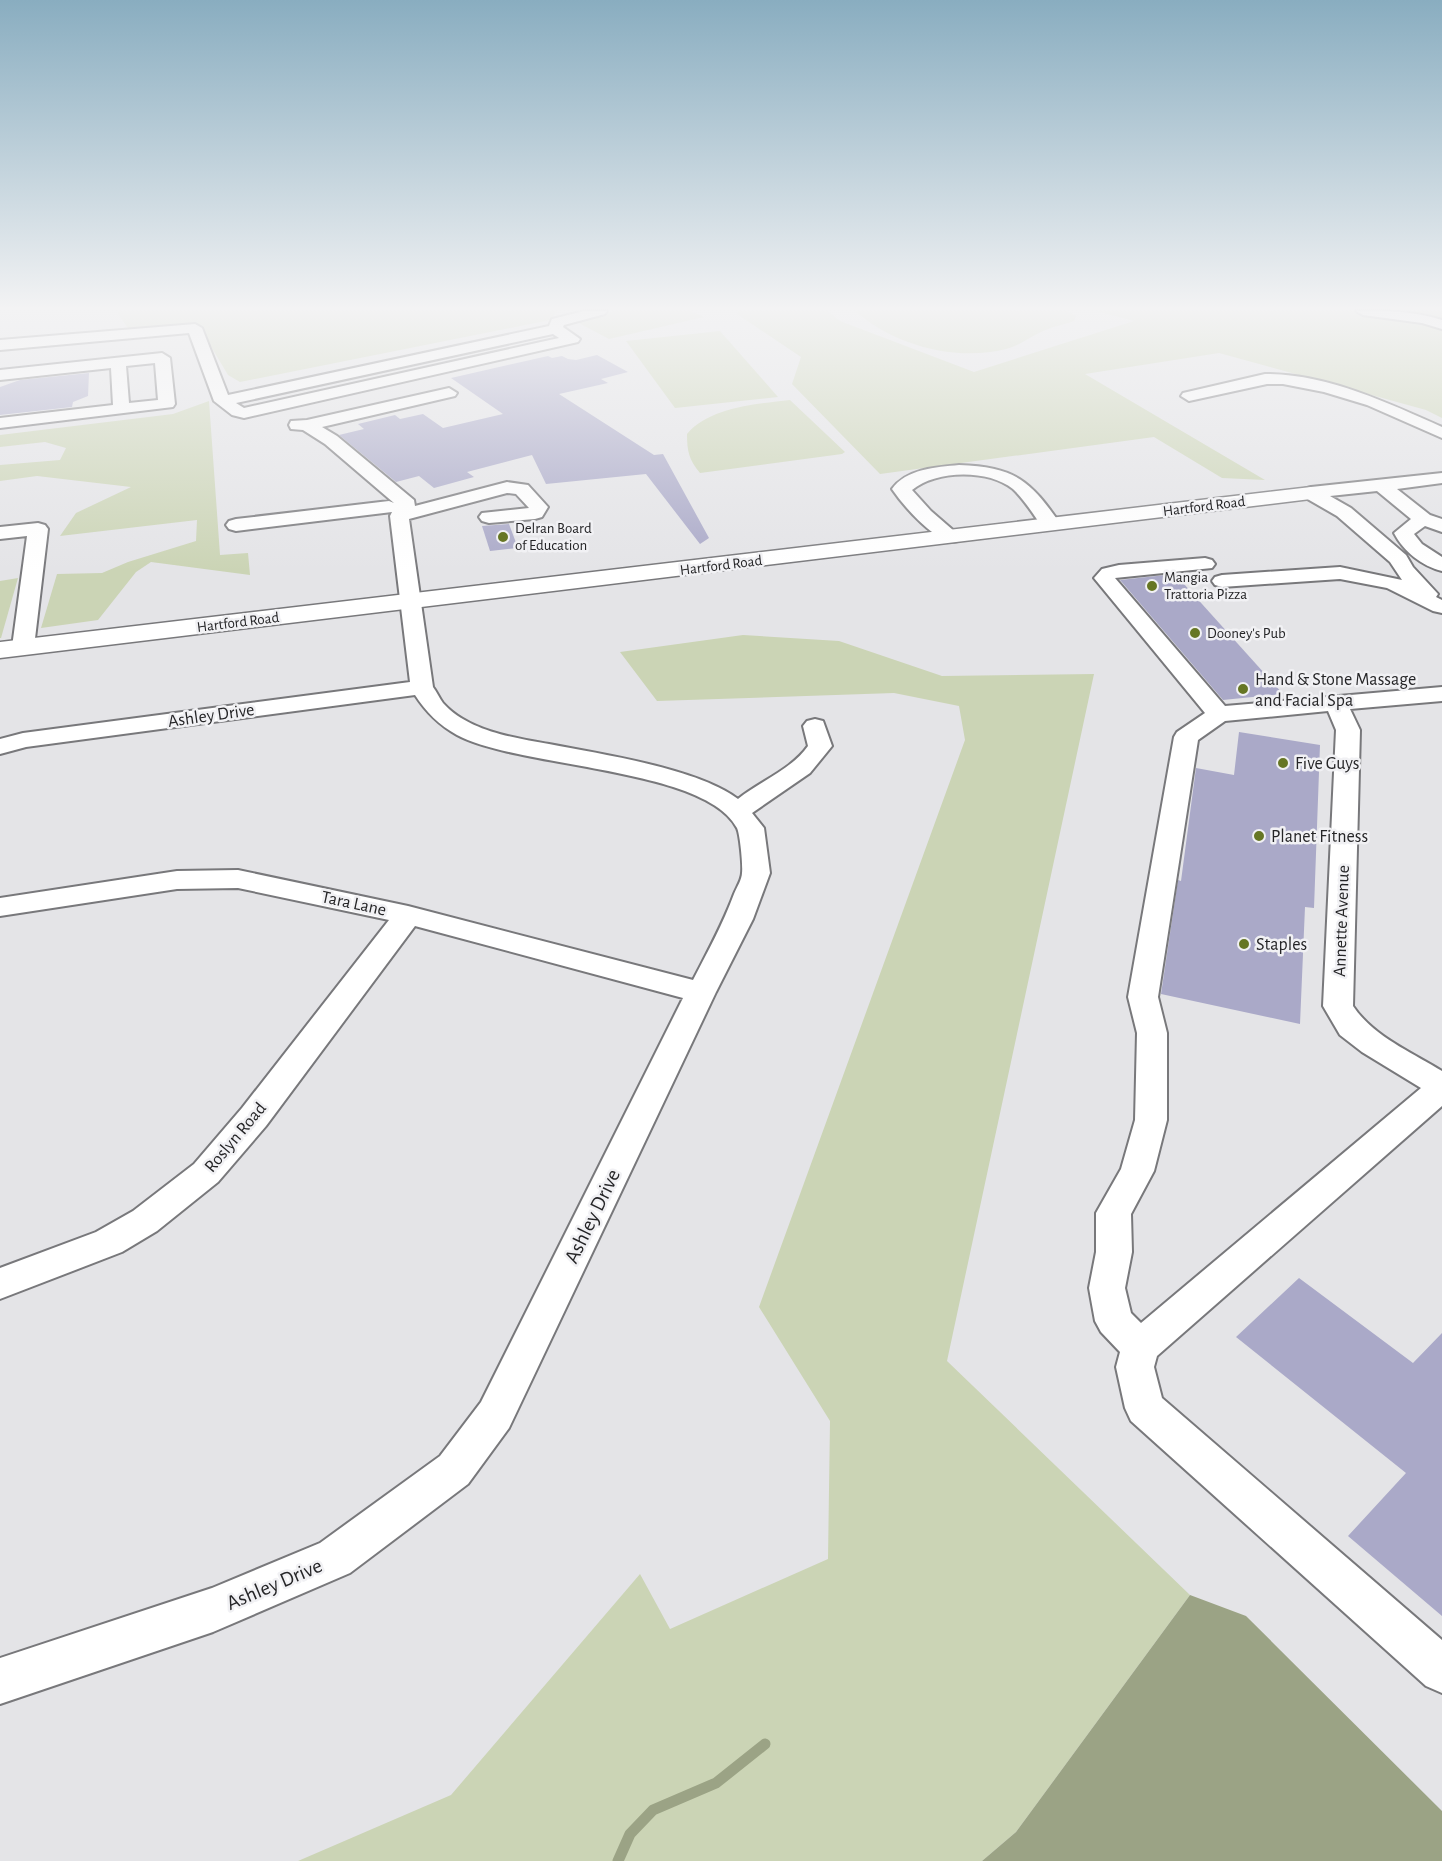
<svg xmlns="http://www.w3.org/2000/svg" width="1442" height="1861" font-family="'Alegreya Sans',sans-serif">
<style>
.green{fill:#cbd4b5}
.water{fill:#9ba385}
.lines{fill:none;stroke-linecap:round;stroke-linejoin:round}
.stream{stroke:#9ba385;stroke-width:11}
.building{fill:#aaa9c8}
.minor-casing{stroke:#78787b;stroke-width:4}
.major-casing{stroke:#78787b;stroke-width:3}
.minor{fill:#fff;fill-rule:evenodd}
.major{fill:#fff;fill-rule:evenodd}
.poi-dot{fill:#667624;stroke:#f1f1f4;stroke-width:2}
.labels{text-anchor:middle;stroke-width:5;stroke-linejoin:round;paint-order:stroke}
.far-street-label{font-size:15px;fill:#252527;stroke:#f1f1f4}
.far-poi-label{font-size:15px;fill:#252527;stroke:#f1f1f4;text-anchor:start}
.poi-label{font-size:18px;fill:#252527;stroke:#f1f1f4;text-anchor:start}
.street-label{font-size:18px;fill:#252527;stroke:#f1f1f4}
.near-street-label{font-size:21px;fill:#252527;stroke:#f1f1f4}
</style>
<rect width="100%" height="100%" fill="#e4e4e7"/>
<g class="green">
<path d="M121,311H557L550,320L240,382L228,375L203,333L129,330L117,312Z"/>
<path d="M614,311H691L704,317L609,339L573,320Z"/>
<path d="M738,311H828L840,321L974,372L1134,321L1096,311H1442V418L1426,410L1219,353L1085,374L1265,480L1222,478L1154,437L880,474L792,384L801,357L737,314Z"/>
<path d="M855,311H1067L1076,316L1074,321C1063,325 1050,327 1039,333C1028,338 1019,346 1006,349C955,362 894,345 855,311Z"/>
<path d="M720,331L778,397L675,408L626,341Z"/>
<path d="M790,400L845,452L842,454L700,473C689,460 687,451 687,434C710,407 757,404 790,400Z"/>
<path d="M209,401L220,555L248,553L250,575L151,562L136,572L98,620L41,628L57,574L102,573L128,562L196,541L197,520L60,536L76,513L131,487L37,476L0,481V465L60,460L66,448L45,442L0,447V435L173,414Z"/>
<path d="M18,578L1,638H0V581Z"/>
<path d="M743,635L839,641L942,676L1094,674L947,1361L1190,1595L1016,1832L982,1861H298L451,1795L640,1574L670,1629L828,1559L830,1421L759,1307L965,740L959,706L894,693L657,701L620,652Z"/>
</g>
<path class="water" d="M1190,1595L1246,1616L1442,1811V1861H982L1016,1832Z"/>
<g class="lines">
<path class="stream" d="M618,1861L630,1834L653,1810L716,1783L765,1744"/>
</g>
<g class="building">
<path d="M597,355L628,372L601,379L608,383L559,394L654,455L663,454L709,538L700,544L646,474L546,484L532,455L467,472L474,477L434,488L419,476L396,482L339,435L364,429L358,424L395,415L400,419L423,414L443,428L503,414L451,378L548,356L552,358L562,356L568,359L576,360Z"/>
<path d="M89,373L88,396L73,402L72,407L0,415V387L20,380Z"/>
<path d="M509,524L518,548L490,551L482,526Z"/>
<path d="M1175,574L1283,694L1223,700L1120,580Z"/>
<path d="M1239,732L1320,745L1314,908L1305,907L1300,1024L1161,994L1178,880L1181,881L1196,768L1234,775Z"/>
<path d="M1299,1278L1413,1363L1442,1333V1616L1348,1536L1406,1473L1236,1337Z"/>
</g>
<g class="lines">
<g class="minor-casing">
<g id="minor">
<path d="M584,311H607L605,314L564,325L563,327L580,339L578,342L244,418L232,415L214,401L189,333L0,350V340L195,324L202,328L228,395L549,326L552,319ZM553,334L559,338L244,408L236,403Z"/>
<path d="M1356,311C1385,310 1414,311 1442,320V329L1422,323L1363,315Z"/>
<path d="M162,353L170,358L175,404L173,407L0,428V418L113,405L111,368L0,380V370ZM155,363L158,400L129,403L126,366Z"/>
<path d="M1265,374C1327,374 1386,402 1442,427V438L1367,405L1324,392L1283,384H1267L1189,401L1181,396L1183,393Z"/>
<path d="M449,388L457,393L455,396L322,427L337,436L414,500L415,506L507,482L528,485L548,507L542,517L535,519L489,523L482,521L479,517L482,513L529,508L516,494L507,493L409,519L433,687C437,692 439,698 443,703C468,731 514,738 549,744C600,754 697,768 738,799C760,781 791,770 808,746L803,726L807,721L815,719L823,721L832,746L810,773L752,813L764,828L770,873L753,919L716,992L509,1428L468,1484L350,1573L213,1632L0,1704V1658L212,1588L320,1543L440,1456L481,1402L683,998L415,926L266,1126L218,1182L157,1231L122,1252L0,1299V1268L96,1232L133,1211L194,1164L242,1108L389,920L238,888L177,889L0,916V898L177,871L238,870L408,906L693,980C708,951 723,924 734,894C737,887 742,879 742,873C743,865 740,834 737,828C705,767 518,768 457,735C439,725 426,712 415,695L26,747L0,754V739L23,733L410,682L390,516L392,512L236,531L229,529L226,525L229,521L236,519L389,501L394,503L325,444L303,430L291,429L289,425L291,421L307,420Z"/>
<path d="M959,465C1015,467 1030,480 1061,525L1058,529H1044C1034,516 1025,500 1013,489C988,469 936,470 912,490L931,511L961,537L958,541C937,546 903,505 892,489C906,469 936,467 959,465Z"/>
<path d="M1442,473V483L1397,489L1430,515L1442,519V532L1425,526L1414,534L1422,544L1442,557V571C1422,566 1404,552 1394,533L1411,519L1377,491L1330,496L1351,508L1406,555L1413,567L1438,594L1436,597L1442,600V613L1433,611L1387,588L1340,579L1222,587L1215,585L1212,581L1215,577L1222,575L1340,567L1402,580L1390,562L1337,516L1304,497L1302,493L1304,489L1311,487Z"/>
<path d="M38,523L45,525L48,529L34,647L31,652L23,654L15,652L12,647L27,536L0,539V527Z"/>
<path d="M1205,558L1212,560L1215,564L1212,568L1115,578L1225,706L1442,687V701L1350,709L1360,730L1353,1006C1373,1036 1411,1052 1442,1071V1106L1157,1356L1154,1367L1162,1398L1442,1640V1693L1426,1686L1131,1421L1125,1408L1116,1367L1120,1352L1101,1332L1095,1321L1089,1288L1096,1252V1213L1121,1169L1135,1120L1137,1033L1128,997L1174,737L1177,732L1205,713L1094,578L1102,569L1119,565ZM1328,711L1336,730L1323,1006L1340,1035L1362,1052L1421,1088L1141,1323L1131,1313L1125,1288L1132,1252L1131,1214L1154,1171L1167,1120V1033L1158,997L1198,740L1225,721Z"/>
</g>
</g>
<g class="major-casing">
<path id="major" d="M1311,487L1319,488L1322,493L1319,498L0,658V642Z"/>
</g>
<use href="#minor" class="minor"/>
<use href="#major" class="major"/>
</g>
<linearGradient id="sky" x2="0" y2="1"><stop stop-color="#89adc0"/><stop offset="0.54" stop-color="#f3f3f4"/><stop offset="1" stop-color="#f3f3f4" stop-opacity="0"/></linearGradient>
<rect width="1442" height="571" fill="url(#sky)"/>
<g class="poi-dot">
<circle cx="503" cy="537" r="6"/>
<circle cx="1152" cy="586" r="6"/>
<circle cx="1195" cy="633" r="6"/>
<circle cx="1243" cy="689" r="6"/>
<circle cx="1283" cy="763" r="6"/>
<circle cx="1259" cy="836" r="6"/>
<circle cx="1244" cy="944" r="6"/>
</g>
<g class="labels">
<g class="far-street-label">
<text transform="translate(1204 506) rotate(-7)" y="5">Hartford Road</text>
<text transform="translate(721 565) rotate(-7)" y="5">Hartford Road</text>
<text transform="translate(238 622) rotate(-7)" y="5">Hartford Road</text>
</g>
<g class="far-poi-label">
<text x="515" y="533">Delran Board<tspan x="515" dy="17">of Education</tspan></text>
<text x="1164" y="582">Mangia<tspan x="1164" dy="17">Trattoria Pizza</tspan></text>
<text x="1207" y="638">Dooney's Pub</text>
</g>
<g class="poi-label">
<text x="1255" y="685">Hand &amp; Stone Massage<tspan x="1255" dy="21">and Facial Spa</tspan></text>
<text x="1295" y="769">Five Guys</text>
<text x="1271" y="842">Planet Fitness</text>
<text x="1256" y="950">Staples</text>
</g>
<g class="street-label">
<text transform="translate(211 715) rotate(-8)" y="6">Ashley Drive</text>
<text transform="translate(354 903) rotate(12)" y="6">Tara Lane</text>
<text transform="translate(1341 921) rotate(-88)" y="6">Annette Avenue</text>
<text transform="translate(235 1137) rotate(-50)" y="6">Roslyn Road</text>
</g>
<g class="near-street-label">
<text transform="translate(592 1216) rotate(-64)" y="7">Ashley Drive</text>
<text transform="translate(274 1584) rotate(-23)" y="7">Ashley Drive</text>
</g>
</g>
</svg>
